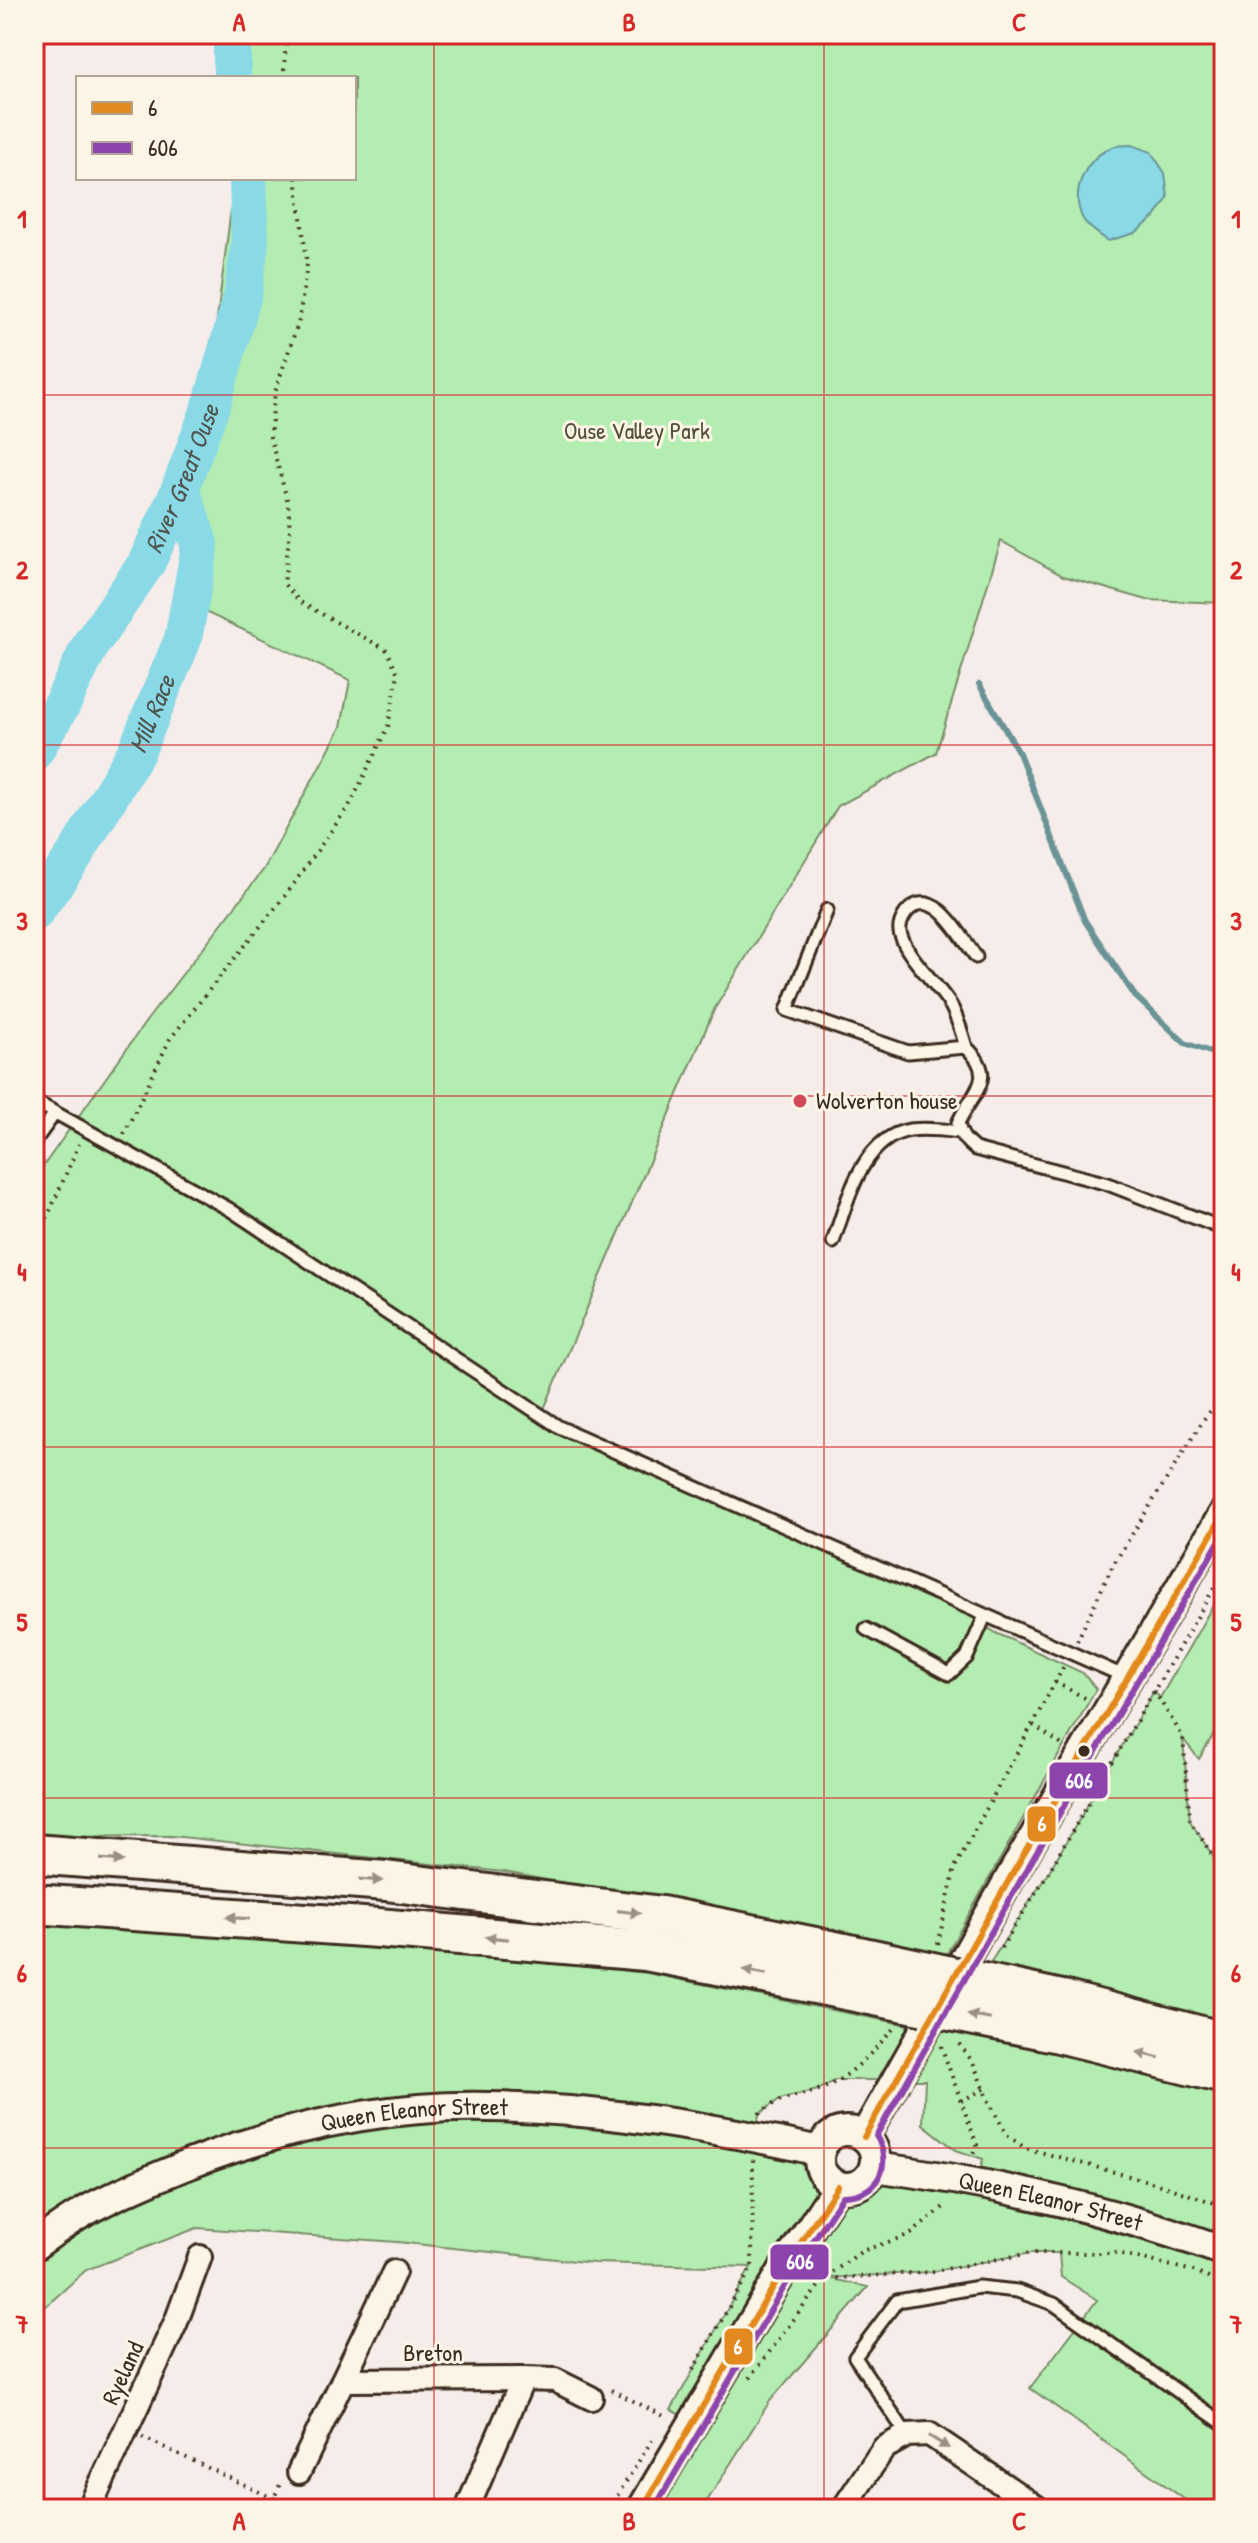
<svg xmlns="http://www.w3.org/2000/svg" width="1258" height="2543" font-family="'Patrick Hand',sans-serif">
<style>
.green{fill:#b4edb1;stroke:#788c68;stroke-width:2}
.water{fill:#8ad9e6;stroke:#6a9396;stroke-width:2}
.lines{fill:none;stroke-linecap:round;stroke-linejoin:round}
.stream{stroke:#6a9396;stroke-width:6}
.river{stroke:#8ad9e6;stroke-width:38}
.service-casing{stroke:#3b2a1e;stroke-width:17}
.minor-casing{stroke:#3b2a1e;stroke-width:28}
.tertiary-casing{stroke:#3b2a1e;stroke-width:34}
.trunk-casing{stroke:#3b2a1e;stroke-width:44}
.path{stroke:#3b2a1e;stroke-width:4;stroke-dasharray:2 6;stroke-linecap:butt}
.service{stroke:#fcf5e5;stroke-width:11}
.minor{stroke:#fcf5e5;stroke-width:22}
.tertiary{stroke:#fcf5e5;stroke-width:28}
.trunk{stroke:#fcf5e5;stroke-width:38}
.trunk-bridge-casing{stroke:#3b2a1e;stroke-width:44;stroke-linecap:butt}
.trunk-bridge{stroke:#fcf5e5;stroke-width:38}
.bus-1-casing{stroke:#fcf5e5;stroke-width:12}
.bus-2-casing{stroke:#fcf5e5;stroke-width:12}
.bus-1{stroke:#e3891f;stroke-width:6}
.bus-2{stroke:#8e44ad;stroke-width:6}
.oneway{fill:#9c9082}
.grid{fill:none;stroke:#d62828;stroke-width:2;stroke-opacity:0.55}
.poi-dot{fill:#d1495b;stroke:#fcf5e5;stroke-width:3}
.bus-dot{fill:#3b2a1e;stroke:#fcf5e5;stroke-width:3}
.labels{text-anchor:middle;stroke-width:6;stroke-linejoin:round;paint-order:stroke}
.park-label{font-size:24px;fill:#53513b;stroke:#fcf5e5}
.poi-label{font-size:24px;fill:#3b2a1e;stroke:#fcf5e5;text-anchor:start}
.street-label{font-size:24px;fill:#3b2a1e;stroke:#fcf5e5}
.water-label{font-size:26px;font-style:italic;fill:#4f5650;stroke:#fcf5e5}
.line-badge{stroke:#fcf5e5;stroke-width:3}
.badge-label{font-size:22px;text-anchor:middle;font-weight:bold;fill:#fff}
.neatline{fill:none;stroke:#d62828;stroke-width:3}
.grid-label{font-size:26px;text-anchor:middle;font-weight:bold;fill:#d62828}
</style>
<rect width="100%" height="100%" fill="#f6edea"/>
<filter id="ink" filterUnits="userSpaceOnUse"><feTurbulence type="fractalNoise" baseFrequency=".0125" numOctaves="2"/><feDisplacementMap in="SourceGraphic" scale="16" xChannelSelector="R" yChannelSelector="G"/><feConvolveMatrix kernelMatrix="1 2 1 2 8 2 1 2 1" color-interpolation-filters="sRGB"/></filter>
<g filter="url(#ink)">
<g class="green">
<path d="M249,34H1224V603L1147,600L1063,576L1001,541L936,753L838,806L714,1010L541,1416L936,1594L996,1633L1083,1673L1096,1689L946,1955L504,1872L172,1836L34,1837V1179L147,1020L264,869L341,727L350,680L173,597L188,544L235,178H354V78H246Z"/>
<path d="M1224,1586V1717L1199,1759L1183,1739L1190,1821L1224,1873V2239L981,2167L983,2159L956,2150L923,2124L925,2080H836L818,2090L780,2099L759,2114L755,2139L819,2162C828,2191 852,2194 871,2172L1224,2251V2509H1198L1030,2388L1097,2300L1061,2277L1059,2253H1031L929,2272L828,2278L868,2287L770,2401L702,2509H650L694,2422L671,2410L751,2267L594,2263L397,2242L197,2228L86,2270L34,2317V1923L122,1930L361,1943L647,1973L937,2031L939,2028L947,2030L1048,1873L1154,1691L1160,1698Z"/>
</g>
<path class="water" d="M1132,145L1151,152L1165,173L1168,198L1155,217L1135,233L1108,241C1099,234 1085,226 1081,215C1071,187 1087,157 1113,147C1119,145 1127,145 1132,145Z"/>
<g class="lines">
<path class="stream" d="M979,684L1019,753L1085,921L1135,996L1185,1043L1224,1057"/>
<g class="river">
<path d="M232,78V34"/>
<path id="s1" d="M34,752L62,704L91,644L146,564L178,494L212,403L243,294L250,242L248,178"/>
<path id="s2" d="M34,913L76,853L136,752L183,639L200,547L182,492"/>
</g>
<g class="service-casing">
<g id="service">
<path d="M827,910L787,1010L908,1052L966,1047C999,1078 972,1092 958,1123C960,1135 965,1141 975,1149L1108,1184L1224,1229"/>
<path d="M966,1047C962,1033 958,1019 951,1006C937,983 909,960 901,936C898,928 901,920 906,913C932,881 962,938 976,957"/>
<path d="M34,1101L229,1209L559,1427L1128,1678"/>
<path d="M34,1142L55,1113"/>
<path d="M833,1242C847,1203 861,1138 910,1130C927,1128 943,1130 960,1132"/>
<path d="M866,1629L949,1674L967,1657L985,1616"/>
<path d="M907,2435L855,2357L897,2301L979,2287L1017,2291L1054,2304L1224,2424"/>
</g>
</g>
<g class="minor-casing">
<g id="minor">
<path d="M394,2272L343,2380L523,2379L467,2509"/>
<path d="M523,2379L555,2380L591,2398"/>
<path d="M299,2472L343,2380"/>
<path d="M89,2509L176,2322L200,2257"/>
<path d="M843,2509L884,2448L907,2435L929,2434L1039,2509"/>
</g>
</g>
<g class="tertiary-casing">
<g id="tertiary">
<circle cx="847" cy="2159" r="28"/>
<path d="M864,2137L1014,1871L1224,1513"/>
<path id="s3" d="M874,2167C993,2182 1111,2210 1224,2251"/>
<path id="s4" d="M34,2246C49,2235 64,2224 79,2215C103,2200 130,2189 155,2178C260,2133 375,2104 490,2107C598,2109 714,2127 819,2151"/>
<path d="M642,2509L788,2262L838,2186"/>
</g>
</g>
<g class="trunk-casing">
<g id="trunk">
<path d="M34,1854L386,1881L662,1916L845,1953"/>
<path d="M34,1904L378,1928L646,1951L831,1987"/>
<path d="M1062,2000L1224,2042"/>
<path d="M1055,2032L1224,2074"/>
</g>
</g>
<g class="path">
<path d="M285,78L284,66L287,34"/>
<path d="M124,1134L170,1039L288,892L351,803L388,726L398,674L387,650L300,602L284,584L290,529L288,503L270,437L275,392L299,320L307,264L296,178"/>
<path d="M34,1248L79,1144"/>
<path d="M1077,1641L1113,1565L1204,1419L1224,1394"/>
<path d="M1055,1682L1089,1700"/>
<path d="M1154,1691L1183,1737L1190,1821L1224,1873"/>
<path d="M1033,1725L1062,1745"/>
<path d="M938,1944L955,1867L1064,1666"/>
<path d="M1001,1948L1048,1873L1224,1571"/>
<path d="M959,2044L973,2062L987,2098L1007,2135L1025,2148L1151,2182L1224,2206"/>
<path d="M941,2046L977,2145L971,2158"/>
<path d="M961,2101L984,2089"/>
<path d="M759,2114C782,2095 789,2099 816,2091C848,2080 871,2054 893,2029"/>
<path d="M826,2277L862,2251L911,2234L946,2205"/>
<path d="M693,2370L752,2267L753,2159"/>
<path d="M750,2378L824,2279L929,2272L1031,2253H1118L1193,2271L1224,2285"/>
<path d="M611,2390L666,2417"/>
<path d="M142,2437L296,2509"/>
<path d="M269,2509L281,2482"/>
<path d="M609,2509L652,2440"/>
</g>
<use href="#service" class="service"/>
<use href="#minor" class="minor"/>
<use href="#tertiary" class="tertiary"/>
<use href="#trunk" class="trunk"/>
<g class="trunk-bridge-casing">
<g id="trunk-bridge">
<path d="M845,1953L1062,2000"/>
<path d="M831,1987L1055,2032"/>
</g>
</g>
<use href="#trunk-bridge" class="trunk-bridge"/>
<g class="bus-1-casing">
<g id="bus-1">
<path d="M864,2137L1014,1871L1224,1513"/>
<path d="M642,2509L788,2262L838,2186"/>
</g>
</g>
<g class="bus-2-casing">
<path id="bus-2" d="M654,2509L796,2267L843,2196C877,2197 894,2164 876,2136L1023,1876L1224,1533"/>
</g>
<use href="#bus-1" class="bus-1"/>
<use href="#bus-2" class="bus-2"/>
</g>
<defs><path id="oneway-solid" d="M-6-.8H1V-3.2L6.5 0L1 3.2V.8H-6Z" transform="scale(2)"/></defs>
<g class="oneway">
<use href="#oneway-solid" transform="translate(112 1860) rotate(4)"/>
<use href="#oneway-solid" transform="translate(371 1880) rotate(4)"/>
<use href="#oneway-solid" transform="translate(629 1912) rotate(7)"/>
<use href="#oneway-solid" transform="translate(238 1918) rotate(-176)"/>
<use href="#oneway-solid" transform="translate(497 1938) rotate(-175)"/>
<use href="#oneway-solid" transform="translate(755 1972) rotate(-169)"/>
<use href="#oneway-solid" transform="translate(979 2017) rotate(-169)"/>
<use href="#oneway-solid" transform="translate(1148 2055) rotate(-166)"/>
<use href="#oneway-solid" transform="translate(939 2442) rotate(32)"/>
</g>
</g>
<path class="grid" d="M434,34V2509M824,34V2509M34,395H1224M34,745H1224M34,1096H1224M34,1447H1224M34,1798H1224M34,2148H1224"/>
<circle class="poi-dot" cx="800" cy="1101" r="8"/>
<circle class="bus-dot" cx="1084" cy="1751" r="7"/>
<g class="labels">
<g class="park-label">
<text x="637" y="439">Ouse Valley Park</text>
</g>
<g class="poi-label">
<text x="816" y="1109">Wolverton house</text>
</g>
<g class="street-label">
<text dy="8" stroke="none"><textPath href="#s4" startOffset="408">Queen Eleanor Street</textPath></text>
<text dy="8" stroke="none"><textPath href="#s3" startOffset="180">Queen Eleanor Street</textPath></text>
<text x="433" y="2361">Breton</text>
<text transform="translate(123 2373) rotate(-65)" y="8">Ryeland</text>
</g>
<g class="water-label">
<text dy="9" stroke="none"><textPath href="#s1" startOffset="312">River Great Ouse</textPath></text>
<text dy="9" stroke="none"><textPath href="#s2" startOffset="232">Mill Race</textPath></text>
</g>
</g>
<g class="line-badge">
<rect x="1048" y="1761" width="61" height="39" rx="8" fill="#8e44ad"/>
<rect x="1026" y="1805" width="31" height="38" rx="8" fill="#e3891f"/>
<rect x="769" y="2243" width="61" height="38" rx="8" fill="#8e44ad"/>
<rect x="723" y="2327" width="31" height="39" rx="8" fill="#e3891f"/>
</g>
<g class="badge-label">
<text x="1079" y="1788">606</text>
<text x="1042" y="1831">6</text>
<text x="800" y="2269">606</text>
<text x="738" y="2354">6</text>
</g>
<rect width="1258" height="2543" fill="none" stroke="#fcf5e5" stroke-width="88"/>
<rect x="76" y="76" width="280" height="104" fill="#fcf5e5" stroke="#afa495" stroke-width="2"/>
<rect x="92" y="102" width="40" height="12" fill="#e3891f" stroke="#afa495" stroke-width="2"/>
<text x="148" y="116" font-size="24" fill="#3b2a1e">6</text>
<rect x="92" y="142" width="40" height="12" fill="#8e44ad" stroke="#afa495" stroke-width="2"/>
<text x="148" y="156" font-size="24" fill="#3b2a1e">606</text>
<rect x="44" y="44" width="1170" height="2455" class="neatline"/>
<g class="grid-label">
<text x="239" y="31">A</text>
<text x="629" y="31">B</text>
<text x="1019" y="31">C</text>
<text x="22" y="228">1</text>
<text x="1236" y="228">1</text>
<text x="22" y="579">2</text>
<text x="1236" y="579">2</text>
<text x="22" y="930">3</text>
<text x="1236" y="930">3</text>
<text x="22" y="1281">4</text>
<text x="1236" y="1281">4</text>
<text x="22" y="1631">5</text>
<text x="1236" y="1631">5</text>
<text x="22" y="1982">6</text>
<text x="1236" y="1982">6</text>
<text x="22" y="2333">7</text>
<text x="1236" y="2333">7</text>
<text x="239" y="2530">A</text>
<text x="629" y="2530">B</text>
<text x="1019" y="2530">C</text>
</g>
</svg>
